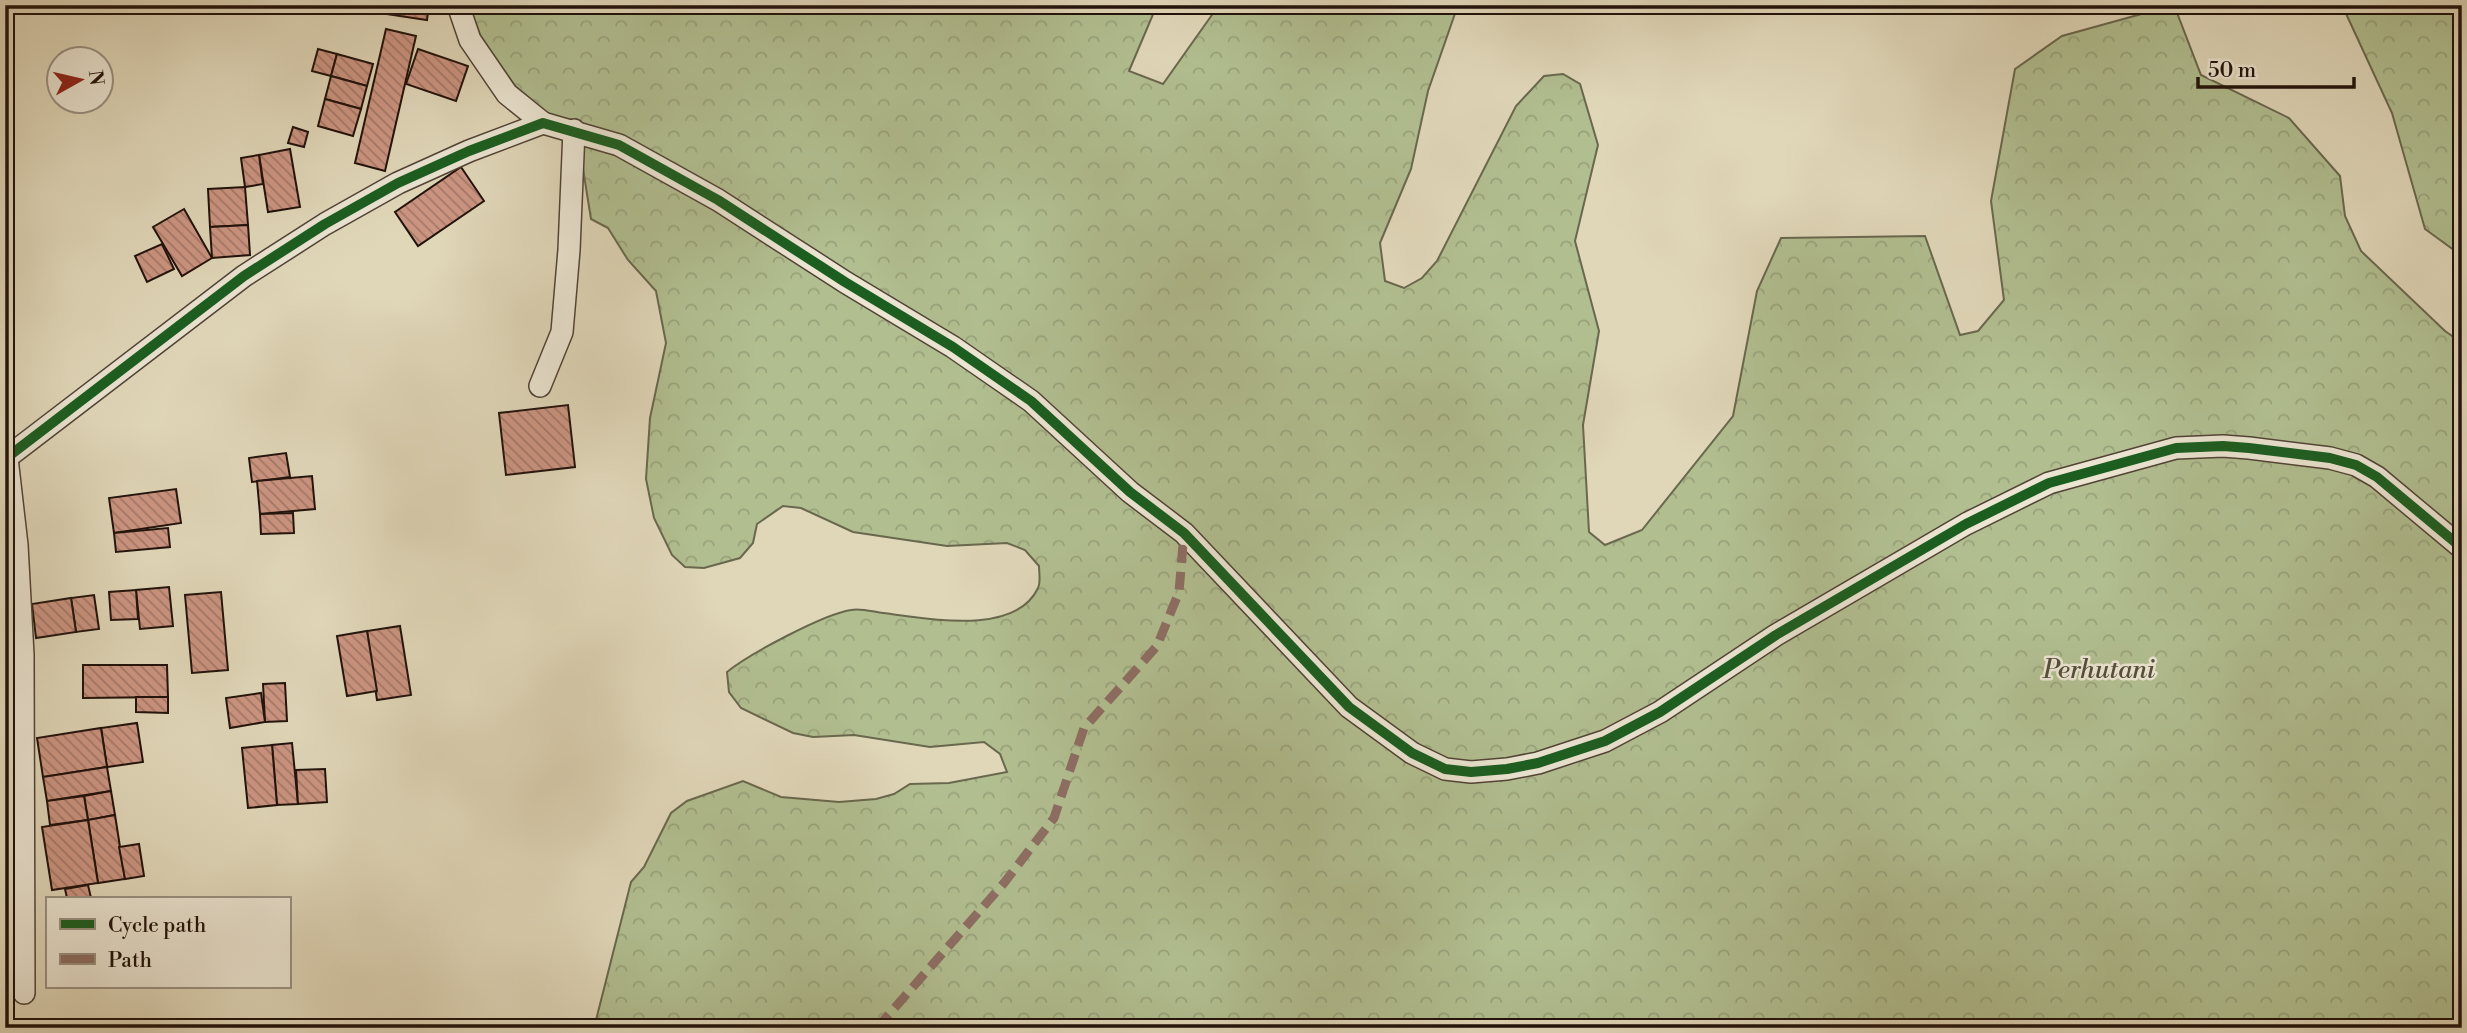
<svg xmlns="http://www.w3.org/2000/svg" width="2467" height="1033" font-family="'Libre Bodoni',serif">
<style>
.forest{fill:url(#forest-crowns);stroke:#69684e;stroke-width:2}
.building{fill:url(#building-back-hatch);stroke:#21120b;stroke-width:2}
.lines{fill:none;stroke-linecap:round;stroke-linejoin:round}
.minor-casing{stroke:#514336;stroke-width:24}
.minor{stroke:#ebe5d2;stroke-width:21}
.quiet{stroke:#8d6e63;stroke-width:9;stroke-dasharray:18 9;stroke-linecap:butt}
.cycleway-casing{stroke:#ebe5d2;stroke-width:15}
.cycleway{stroke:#1b5e20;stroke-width:10}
.labels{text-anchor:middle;stroke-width:5;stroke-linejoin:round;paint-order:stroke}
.park-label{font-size:26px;font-style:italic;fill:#534e3a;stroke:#ebe5d2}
</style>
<defs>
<pattern id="forest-crowns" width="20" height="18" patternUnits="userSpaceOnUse" patternTransform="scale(1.75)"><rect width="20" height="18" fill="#b1be90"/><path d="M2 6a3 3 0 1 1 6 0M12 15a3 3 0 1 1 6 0" fill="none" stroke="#98a27b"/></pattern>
<pattern id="building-back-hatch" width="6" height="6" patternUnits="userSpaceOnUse" patternTransform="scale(1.75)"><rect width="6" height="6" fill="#cc9582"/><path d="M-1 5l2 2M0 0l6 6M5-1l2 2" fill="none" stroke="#a57869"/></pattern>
</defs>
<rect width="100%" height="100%" fill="#e0d7b9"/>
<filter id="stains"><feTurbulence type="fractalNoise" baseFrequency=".00286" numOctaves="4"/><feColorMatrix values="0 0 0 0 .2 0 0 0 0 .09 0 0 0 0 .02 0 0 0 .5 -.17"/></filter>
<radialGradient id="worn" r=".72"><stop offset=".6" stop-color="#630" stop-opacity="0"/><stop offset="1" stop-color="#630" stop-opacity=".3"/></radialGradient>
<g class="forest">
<path d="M469,5H1157L1129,71L1163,84L1219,5H1458L1428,91L1411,169L1380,243L1385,281L1404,288L1422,278L1437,261L1516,106L1544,76L1563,74L1580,84L1598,145L1575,241L1599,331L1583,425L1589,532L1605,545L1642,530L1733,416L1757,291L1781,238L1925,236L1960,335L1978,331L2004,300L1991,201L2015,69L2062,36L2174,5L2201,75L2289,118L2340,176L2345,216L2361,251L2445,331L2462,343V1028H594L631,882L644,867L671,813L687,801L743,781L781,797L839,802L876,799L894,794L910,784L949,783L1007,772L1000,754L984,742L930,747L854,735L813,737L793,733L741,708L729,692L727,672C749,654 824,614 851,610C861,608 874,612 883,613C926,618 1015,637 1038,588C1041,582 1039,573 1039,566L1025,550L1007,543L947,546L853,532L801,508L783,506L757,524L753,543L740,558L704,568L685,567L672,555L654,518L646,479L650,418L666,343L656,291L628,260L608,228L591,219L583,169L582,123L550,115L515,86L480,35Z"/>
<path d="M2342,5H2462V256L2425,229L2392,113Z"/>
</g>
<g class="building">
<path d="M387,5H429L427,20L386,14Z"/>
<path d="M386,29L416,36L385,171L355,163Z"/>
<path d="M318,49L337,54L331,76L312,71Z"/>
<path d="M418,49L468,66L456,101L406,84Z"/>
<path d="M337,54L373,64L367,86L331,76Z"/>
<path d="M331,76L367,86L361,109L325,99Z"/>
<path d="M325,99L361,109L353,136L318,126Z"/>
<path d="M293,127L308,132L304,147L288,143Z"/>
<path d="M290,149L300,207L268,212L259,155Z"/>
<path d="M259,155L263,184L245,187L241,158Z"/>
<path d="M461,167L484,201L418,246L395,212Z"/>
<path d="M245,187L248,225L210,227L208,189Z"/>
<path d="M184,209L212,258L182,276L153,227Z"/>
<path d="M248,225L250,255L212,258L210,227Z"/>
<path d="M162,244L174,269L147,282L135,256Z"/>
<path d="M568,405L575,467L506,475L499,413Z"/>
<path d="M286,453L290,477L252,482L249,458Z"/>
<path d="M312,476L315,509L260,514L257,481Z"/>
<path d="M176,489L181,523L114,533L109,498Z"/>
<path d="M293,513L294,533L261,534L260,514Z"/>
<path d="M168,528L170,547L116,552L114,533Z"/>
<path d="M169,587L173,626L140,629L136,590Z"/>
<path d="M136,590L138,619L111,620L109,592Z"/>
<path d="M221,592L228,670L192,673L185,595Z"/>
<path d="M94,595L99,629L76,632L71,598Z"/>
<path d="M71,598L76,632L36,638L32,604Z"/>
<path d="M400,626L411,695L377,700L367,631Z"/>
<path d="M367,631L377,691L347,696L337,636Z"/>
<path d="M83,665H167L168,697L83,698Z"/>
<path d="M285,683L287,721L265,722L263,684Z"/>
<path d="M261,693L265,722L230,728L226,698Z"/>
<path d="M136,697H168V713L136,712Z"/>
<path d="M137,723L143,762L107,767L101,728Z"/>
<path d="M101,728L107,767L43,777L37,738Z"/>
<path d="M292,743L298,804L277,805L272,745Z"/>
<path d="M272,745L277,805L248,808L242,748Z"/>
<path d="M107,767L111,791L47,801L43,777Z"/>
<path d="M325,769L327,802L298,804L296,770Z"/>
<path d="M111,791L115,815L88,820L84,796Z"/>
<path d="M84,796L88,820L50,825L47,801Z"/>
<path d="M115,815L125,879L98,883L88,820Z"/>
<path d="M88,820L98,883L52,890L42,827Z"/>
<path d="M5,821L15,853L5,855Z"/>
<path d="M139,844L144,876L125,879L119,847Z"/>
<path d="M88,885L91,898H67L65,889Z"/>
</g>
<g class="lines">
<g class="minor-casing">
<g id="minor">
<path d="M458,5L470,40L507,94L543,123"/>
<path d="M540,386L562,332L569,250L574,130"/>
<path d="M7,458L17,545L23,655L24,993"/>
<path d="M5,459L244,276L325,224L398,183L469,151L543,123L619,145L718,200L845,282L953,347L1031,401L1130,492L1184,533L1349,707L1412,753L1445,769L1471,772L1507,769L1538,763L1605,741L1660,712L1776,635L1966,524L2049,483L2176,448L2223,446L2249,448L2330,458L2356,465L2377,477L2462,548"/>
</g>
</g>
<use href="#minor" class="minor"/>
<path class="quiet" d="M877,1028L1004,883L1054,818L1084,728L1157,646L1179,592L1184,533"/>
<g class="cycleway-casing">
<path id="cycleway" d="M5,459L244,276L325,224L398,183L469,151L543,123L619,145L718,200L845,282L953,347L1031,401L1130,492L1184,533L1349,707L1412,753L1445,769L1471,772L1507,769L1538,763L1605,741L1660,712L1776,635L1966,524L2049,483L2176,448L2223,446L2249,448L2330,458L2356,465L2377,477L2462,548"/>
</g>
<use href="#cycleway" class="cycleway"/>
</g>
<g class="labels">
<g class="park-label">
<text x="2099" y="678">Perhutani</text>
</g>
</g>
<rect width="2467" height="1033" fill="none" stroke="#e0d7b9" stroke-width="28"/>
<rect x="7" y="7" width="2453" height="1019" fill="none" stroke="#21120b" stroke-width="3.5"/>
<rect x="14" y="14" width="2439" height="1005" fill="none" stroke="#21120b" stroke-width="2"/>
<rect x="46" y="897" width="245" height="91" fill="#ebe5d2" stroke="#9a9182" stroke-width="2"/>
<rect x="60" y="919" width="35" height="10" fill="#1b5e20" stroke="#9a9182" stroke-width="2"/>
<text x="108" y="932" font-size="21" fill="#21120b">Cycle path</text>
<rect x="60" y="954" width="35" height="10" fill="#8d6e63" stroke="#9a9182" stroke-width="2"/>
<text x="108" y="967" font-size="21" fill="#21120b">Path</text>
<g transform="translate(80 80) rotate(82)"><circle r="33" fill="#ebe5d2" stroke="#9a9182" stroke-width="2"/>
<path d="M0-5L12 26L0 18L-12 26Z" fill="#8f2418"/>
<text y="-10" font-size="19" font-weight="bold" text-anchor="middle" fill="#21120b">N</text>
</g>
<path d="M2198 77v10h156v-10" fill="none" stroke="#21120b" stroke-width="3.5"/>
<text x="2208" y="77" font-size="21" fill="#21120b" stroke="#ebe5d2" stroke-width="5" paint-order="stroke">50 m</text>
<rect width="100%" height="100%" filter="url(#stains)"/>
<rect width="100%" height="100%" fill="url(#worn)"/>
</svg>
